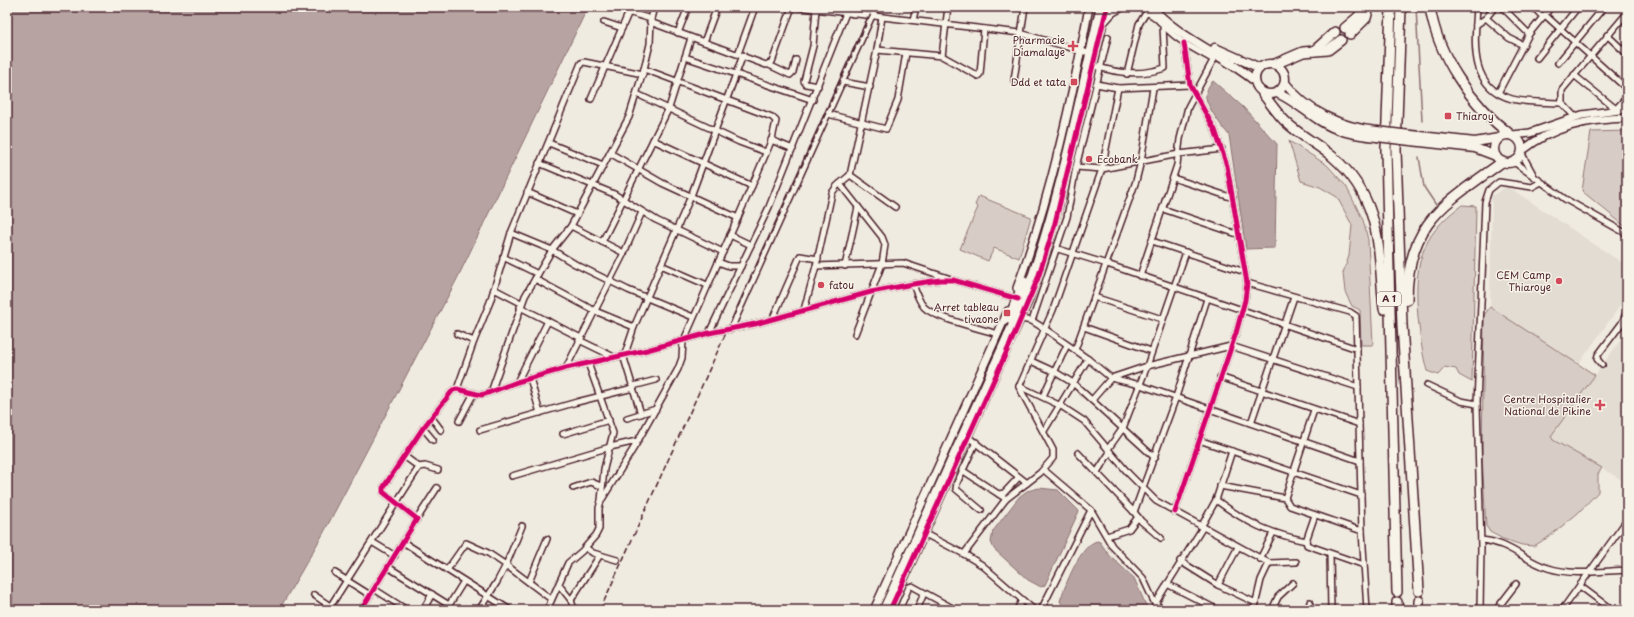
<svg xmlns="http://www.w3.org/2000/svg" width="1634" height="617" font-family="'Playpen Sans',sans-serif">
<style>
.built{fill:#e3dcd2}
.green{fill:#d8cdc6;stroke:#917678}
.water{fill:#b7a4a2;stroke:#8b6f72}
.lines{fill:none;stroke-linecap:round;stroke-linejoin:round}
.stream{stroke:#8b6f72;stroke-width:1.5}
.street-casing{stroke:#4a1f2b;stroke-width:8}
.secondary-casing{stroke:#4a1f2b;stroke-width:10}
.primary-casing{stroke:#4a1f2b;stroke-width:11}
.highway-casing{stroke:#4a1f2b;stroke-width:12}
.street{stroke:#f7f3e8;stroke-width:5}
.secondary{stroke:#f7f3e8;stroke-width:7}
.primary{stroke:#f7f3e8;stroke-width:8}
.highway{stroke:#f7f3e8;stroke-width:9}
.rail{stroke:#4a1f2b;stroke-width:1.5;stroke-dasharray:6 3;stroke-linecap:butt}
.primary-bridge-casing{stroke:#4a1f2b;stroke-width:11;stroke-linecap:butt}
.primary-bridge{stroke:#f7f3e8;stroke-width:8}
.cycleway-casing{stroke:#f7f3e8;stroke-width:8}
.cycleway{stroke:#d6006c;stroke-width:5}
.poi-dot{fill:#d1495b;stroke:#f7f3e8;stroke-width:1.5}
.labels{text-anchor:middle;stroke-width:3;stroke-linejoin:round;paint-order:stroke}
.shield{fill:#f7f3e8;stroke:#7e5f64;stroke-width:1}
.shield-label{font-size:9px;font-weight:bold;fill:#4a1f2b}
.poi-label{font-size:10px;fill:#4a1f2b;stroke:#f7f3e8;text-anchor:end}
</style>
<rect width="100%" height="100%" fill="#f0ebe0"/>
<filter id="ink" filterUnits="userSpaceOnUse"><feTurbulence type="fractalNoise" baseFrequency=".025" numOctaves="2"/><feDisplacementMap in="SourceGraphic" scale="8" xChannelSelector="R" yChannelSelector="G"/><feConvolveMatrix kernelMatrix="1 2 1 2 8 2 1 2 1" color-interpolation-filters="sRGB"/></filter>
<g filter="url(#ink)">
<g class="built">
<path d="M1507,186L1627,266V296L1578,365L1490,307L1492,196Z"/>
<path d="M1627,331V483L1553,440L1551,436Z"/>
</g>
<g class="green">
<path d="M1627,131V228L1582,191L1591,132Z"/>
<path d="M1289,141L1327,165L1346,186L1363,220L1368,240L1373,345H1361L1360,310L1352,306L1345,292L1343,273L1349,256L1352,225L1337,197L1320,187L1301,181Z"/>
<path d="M979,196L1031,217L1019,258L994,248L988,261L960,249L978,207L975,205Z"/>
<path d="M1462,205L1476,206L1472,382L1459,375L1456,369L1445,367L1438,375L1427,371C1422,353 1420,335 1418,317C1414,266 1419,236 1462,205Z"/>
<path d="M1490,307L1595,375L1551,436L1553,440L1602,468L1598,474V492L1578,513L1550,536L1534,546L1522,545L1503,539L1490,532L1486,526L1482,455L1484,315Z"/>
</g>
<g class="water">
<path d="M7,7H588L457,279L323,534L279,610H7Z"/>
<path d="M1213,81L1243,107L1277,144L1275,248L1246,249L1229,135C1222,127 1208,108 1206,98C1205,91 1209,85 1213,81Z"/>
<path d="M1039,488L1058,490L1079,511L1045,585L1041,587L1028,580L994,549L991,542L993,531L1019,497L1027,491Z"/>
<path d="M1097,541L1100,542L1109,555L1134,578L1148,610H1065L1060,601C1065,586 1080,545 1097,541Z"/>
</g>
<g class="lines">
<g class="stream">
<path d="M1416,7L1422,121"/>
<path d="M1419,157L1424,187L1436,205"/>
</g>
<g class="street-casing">
<g id="street">
<path d="M797,7L1020,33L1085,52"/>
<path d="M1477,7C1475,42 1468,87 1512,99C1528,103 1546,102 1562,103L1575,117"/>
<path d="M1502,7L1529,34"/>
<path d="M1533,7L1543,17"/>
<path d="M1624,7L1627,9"/>
<path d="M816,9L813,46L804,81L806,84L818,86"/>
<path d="M853,14V7"/>
<path d="M1545,15L1627,89"/>
<path d="M1486,18L1509,38L1523,45"/>
<path d="M913,20L916,7"/>
<path d="M604,22L622,28"/>
<path d="M650,22L766,65L772,62L792,7"/>
<path d="M1476,25L1486,18L1495,7"/>
<path d="M678,33L688,7"/>
<path d="M1607,35L1627,54"/>
<path d="M704,42L717,7"/>
<path d="M877,50L882,17"/>
<path d="M738,54L755,7"/>
<path d="M942,56L948,7"/>
<path d="M685,57L813,100"/>
<path d="M1537,58L1578,7"/>
<path d="M1558,63L1604,7"/>
<path d="M769,65L790,75L793,72L796,60"/>
<path d="M1093,65C1117,74 1140,76 1165,68L1163,26"/>
<path d="M644,69L772,117L776,121L772,139L758,172L684,340"/>
<path d="M1127,74L1139,24L1146,13C1154,14 1159,21 1164,26C1178,41 1196,50 1214,60"/>
<path d="M1574,75L1616,109"/>
<path d="M1014,80L1025,7"/>
<path d="M843,82L870,87"/>
<path d="M1096,84L1118,88L1190,85"/>
<path d="M1498,93L1529,34L1551,7"/>
<path d="M637,94L739,142L766,152"/>
<path d="M591,99L628,14L631,13L651,19"/>
<path d="M1562,103V90L1627,13"/>
<path d="M1615,110L1627,97"/>
<path d="M828,114L886,129L898,100L906,53"/>
<path d="M653,140L752,186"/>
<path d="M771,140L793,149"/>
<path d="M549,143L603,165"/>
<path d="M610,153L662,183L738,218"/>
<path d="M1522,154L1533,174"/>
<path d="M1514,162L1565,199L1627,234"/>
<path d="M539,163L614,194L656,220L723,252"/>
<path d="M1076,167L1102,169L1179,154L1222,149"/>
<path d="M850,175L895,207"/>
<path d="M1173,178L1233,198"/>
<path d="M840,184L882,237L885,245L882,264L855,334"/>
<path d="M527,192L577,214"/>
<path d="M1163,209L1237,234"/>
<path d="M571,226L624,253"/>
<path d="M511,233L552,250L575,264L628,290L693,317"/>
<path d="M730,235L751,245"/>
<path d="M1152,241L1245,272"/>
<path d="M602,242L669,108L691,38"/>
<path d="M1058,249L1107,264L1357,349"/>
<path d="M503,257L538,274"/>
<path d="M718,262L729,266H741"/>
<path d="M661,265L707,285"/>
<path d="M816,266L903,263L948,278"/>
<path d="M845,266L858,207"/>
<path d="M1140,276L1177,165L1180,139L1188,107L1216,55"/>
<path d="M535,279L595,311L634,327"/>
<path d="M1247,283L1350,312L1356,316L1362,531L1367,610"/>
<path d="M913,284C916,292 918,300 924,307C934,318 982,329 998,334"/>
<path d="M494,289L521,303"/>
<path d="M1094,297L1162,319"/>
<path d="M520,307L581,338"/>
<path d="M804,310L816,266L832,193L837,186L850,175L877,50L942,56L978,76L980,74L984,29"/>
<path d="M773,318L800,256L818,259"/>
<path d="M1021,319L1032,321L1045,329L1088,359L1111,378L1140,385L1360,461"/>
<path d="M1032,321L1067,217L1076,167L1108,37"/>
<path d="M1084,327L1151,351"/>
<path d="M731,329L876,7"/>
<path d="M709,333L769,207L846,13"/>
<path d="M457,334L474,341"/>
<path d="M579,340L614,357"/>
<path d="M1075,350L1136,181L1141,161L1153,88"/>
<path d="M625,354L634,327L691,196L743,55"/>
<path d="M623,355L641,414"/>
<path d="M1031,361L1055,372L1073,383L1155,458"/>
<path d="M588,363L613,433L604,469L601,501"/>
<path d="M1602,365L1597,359L1598,355L1622,323L1627,311"/>
<path d="M566,368L624,253L642,212"/>
<path d="M1220,377L1359,424"/>
<path d="M530,378L540,413"/>
<path d="M517,382L548,321"/>
<path d="M1427,385L1461,401L1477,404"/>
<path d="M633,386L656,380"/>
<path d="M1019,386L1061,406L1084,421L1129,474L1156,501L1269,563"/>
<path d="M457,389L474,341L490,302L511,233L581,63L584,62L643,74"/>
<path d="M491,392L525,296L552,250L571,226L629,117L644,69L650,44L651,19L654,7"/>
<path d="M1043,396L1067,345"/>
<path d="M1092,400L1111,378L1147,366L1231,346L1358,387"/>
<path d="M1314,410L1285,498L1290,506L1362,531"/>
<path d="M432,418L441,430"/>
<path d="M627,418L656,409"/>
<path d="M459,421L474,393"/>
<path d="M1251,423L1294,297"/>
<path d="M423,428L433,440"/>
<path d="M480,430L577,402L633,388"/>
<path d="M1044,431L1088,359"/>
<path d="M563,434L609,420"/>
<path d="M968,437L1027,483"/>
<path d="M1199,440L1361,495"/>
<path d="M976,442L957,483L956,489L981,510"/>
<path d="M1108,449L1123,428L1147,366L1186,252"/>
<path d="M1078,453L1134,512L1141,521L1161,538"/>
<path d="M404,456L419,467L425,466L438,470"/>
<path d="M962,470L1006,499"/>
<path d="M1044,470L1091,510L1112,546L1143,578L1155,604L1164,610"/>
<path d="M1097,472L1110,452"/>
<path d="M512,476L610,447L637,441"/>
<path d="M1220,486L1285,498"/>
<path d="M573,488L591,482L601,486"/>
<path d="M999,494L1004,493L1019,477"/>
<path d="M1216,500C1247,523 1268,533 1306,541"/>
<path d="M1134,512L1176,397L1207,299"/>
<path d="M1175,512L1236,333L1245,300L1247,283L1227,166L1215,130L1190,85L1184,43"/>
<path d="M1315,515L1306,541L1307,545L1364,565"/>
<path d="M417,519L437,488"/>
<path d="M522,526L506,565L551,599"/>
<path d="M1201,527L1216,500L1232,451"/>
<path d="M925,534L964,554L982,565L1034,610"/>
<path d="M1107,536L1129,529L1138,517"/>
<path d="M1481,540C1509,542 1523,560 1548,568C1573,576 1601,571 1627,570"/>
<path d="M372,542L395,556"/>
<path d="M403,542L510,610"/>
<path d="M586,548L593,553L617,560"/>
<path d="M964,554L1006,499L1040,473L1053,458V450L1019,387L1053,310L1102,169L1118,88"/>
<path d="M1330,554L1331,610"/>
<path d="M1260,559L1273,533"/>
<path d="M1180,561L1218,585L1256,603"/>
<path d="M388,567L449,605"/>
<path d="M447,570L466,543L488,553L506,565L497,582L479,610"/>
<path d="M335,573L370,595"/>
<path d="M529,582L547,539"/>
<path d="M1167,584L1218,610"/>
<path d="M559,585L571,600L574,610"/>
<path d="M1218,585L1238,547"/>
<path d="M1580,586L1612,610"/>
<path d="M374,589L407,610"/>
<path d="M314,595L336,610"/>
<path d="M571,600L600,555"/>
<path d="M1155,604L1203,527"/>
<path d="M328,610L419,467"/>
<path d="M361,610L417,519L383,492V488L423,428L453,390L457,389L481,395L488,393L517,382L566,368L647,350L709,333L755,324L871,292L913,284L940,280H953L1018,299"/>
<path d="M423,610L432,594"/>
<path d="M446,610L464,581"/>
<path d="M547,610L568,563L582,551L596,535L599,529V508L601,501L635,446L678,369L682,358L683,341"/>
<path d="M899,610L909,587L912,586L956,610"/>
<path d="M917,610L924,593"/>
<path d="M1017,610L1022,600"/>
<path d="M1041,610L1091,510"/>
<path d="M1254,610L1261,580L1269,563L1296,562"/>
<path d="M1272,610L1278,597L1293,583"/>
<path d="M1308,610L1310,602"/>
<path d="M1480,610L1481,547L1477,404L1485,202L1489,190L1499,182L1532,187L1541,182"/>
<path d="M1496,610L1516,584"/>
<path d="M1562,610L1627,520"/>
</g>
</g>
<g class="secondary-casing">
<g id="secondary">
<path d="M1090,76L1107,7"/>
<path d="M1513,135L1530,133L1582,115L1627,109"/>
<path d="M1523,150C1553,126 1589,119 1627,118"/>
<path d="M1017,288C1050,199 1072,101 1089,7"/>
<path d="M874,610L1008,311"/>
<path d="M890,610L1027,304L1046,252L1062,193"/>
</g>
</g>
<g class="primary-casing">
<g id="primary">
<path d="M1151,7C1180,39 1222,54 1255,81"/>
<path d="M1103,22L1112,12L1121,7"/>
<path d="M1215,48L1260,68"/>
<circle cx="1270" cy="79" r="15"/>
<path d="M1285,83C1307,112 1342,128 1377,131"/>
<path d="M1277,93C1293,100 1305,111 1319,120C1337,132 1355,135 1377,137"/>
<path d="M1402,134L1475,142L1499,138"/>
<circle cx="1508" cy="149" r="14"/>
<path d="M1402,140L1475,148L1496,156"/>
</g>
</g>
<g class="highway-casing">
<g id="highway">
<path d="M1391,7L1386,149L1397,592"/>
<path d="M1401,7L1396,150L1402,325L1419,591"/>
<path d="M1430,7C1437,55 1472,106 1511,135"/>
<path d="M1345,28L1358,17L1365,7"/>
<path d="M1350,34L1366,18L1369,7"/>
<path d="M1314,51L1335,32"/>
<path d="M1275,64L1303,52L1328,50L1341,40"/>
<path d="M1263,94C1271,104 1278,115 1287,123C1301,136 1319,145 1333,157C1383,200 1378,251 1384,309"/>
<path d="M1407,300C1407,222 1445,204 1502,162"/>
<path d="M1009,319L1024,282"/>
<path d="M1419,601V610"/>
<path d="M1397,602V610"/>
<path d="M884,610L1024,301C1059,206 1079,106 1101,7"/>
</g>
</g>
<use href="#street" class="street"/>
<use href="#secondary" class="secondary"/>
<use href="#primary" class="primary"/>
<use href="#highway" class="highway"/>
<path class="rail" d="M600,610L874,7"/>
<g class="primary-bridge-casing">
<g id="primary-bridge">
<path d="M1377,131L1402,134"/>
<path d="M1377,137L1402,140"/>
</g>
</g>
<use href="#primary-bridge" class="primary-bridge"/>
<g class="cycleway-casing">
<g id="cycleway">
<path d="M1175,512L1236,333L1245,300L1247,283L1227,166L1215,130L1190,85L1184,43"/>
<path d="M361,610L417,519L383,492V488L423,428L453,390L457,389L481,395L488,393L517,382L566,368L647,350L709,333L755,324L871,292L913,284L940,280H953L1018,299"/>
<path d="M890,610L1011,342L1038,278L1054,227L1107,7"/>
</g>
</g>
<use href="#cycleway" class="cycleway"/>
</g>
</g>
<g class="poi-dot">
<path d="M1071 40h4v4h4v4h-4v4h-4v-4h-4v-4h4z"/>
<rect x="1070" y="78" width="8" height="8" rx="2"/>
<rect x="1444" y="112" width="8" height="8" rx="2"/>
<circle cx="1089" cy="159" r="4"/>
<circle cx="1559" cy="281" r="4"/>
<circle cx="821" cy="285" r="4"/>
<rect x="1003" y="309" width="8" height="8" rx="2"/>
<path d="M1598 399h4v4h4v4h-4v4h-4v-4h-4v-4h4z"/>
</g>
<g class="labels">
<rect class="shield" x="1377" y="292" width="24" height="14" rx="3"/>
<g class="shield-label">
<text x="1389" y="302">A 1</text>
</g>
<g class="poi-label">
<text x="1065" y="44">Pharmacie<tspan x="1065" dy="12">Diamalaye</tspan></text>
<text x="1066" y="86">Ddd et tata</text>
<text x="1456" y="120" text-anchor="start">Thiaroy</text>
<text x="1097" y="163" text-anchor="start">Ecobank</text>
<text x="1551" y="279">CEM Camp<tspan x="1551" dy="12">Thiaroye</tspan></text>
<text x="829" y="289" text-anchor="start">fatou</text>
<text x="999" y="311">Arret tableau<tspan x="999" dy="12">tivaone</tspan></text>
<text x="1591" y="403">Centre Hospitalier<tspan x="1591" dy="12">National de Pikine</tspan></text>
</g>
</g>
<rect width="1634" height="617" fill="none" stroke="#f7f3e8" stroke-width="24"/>
<rect x="12" y="12" width="1610" height="593" fill="none" stroke="#4a1f2b" stroke-width="1.5" filter="url(#ink)"/>
</svg>
